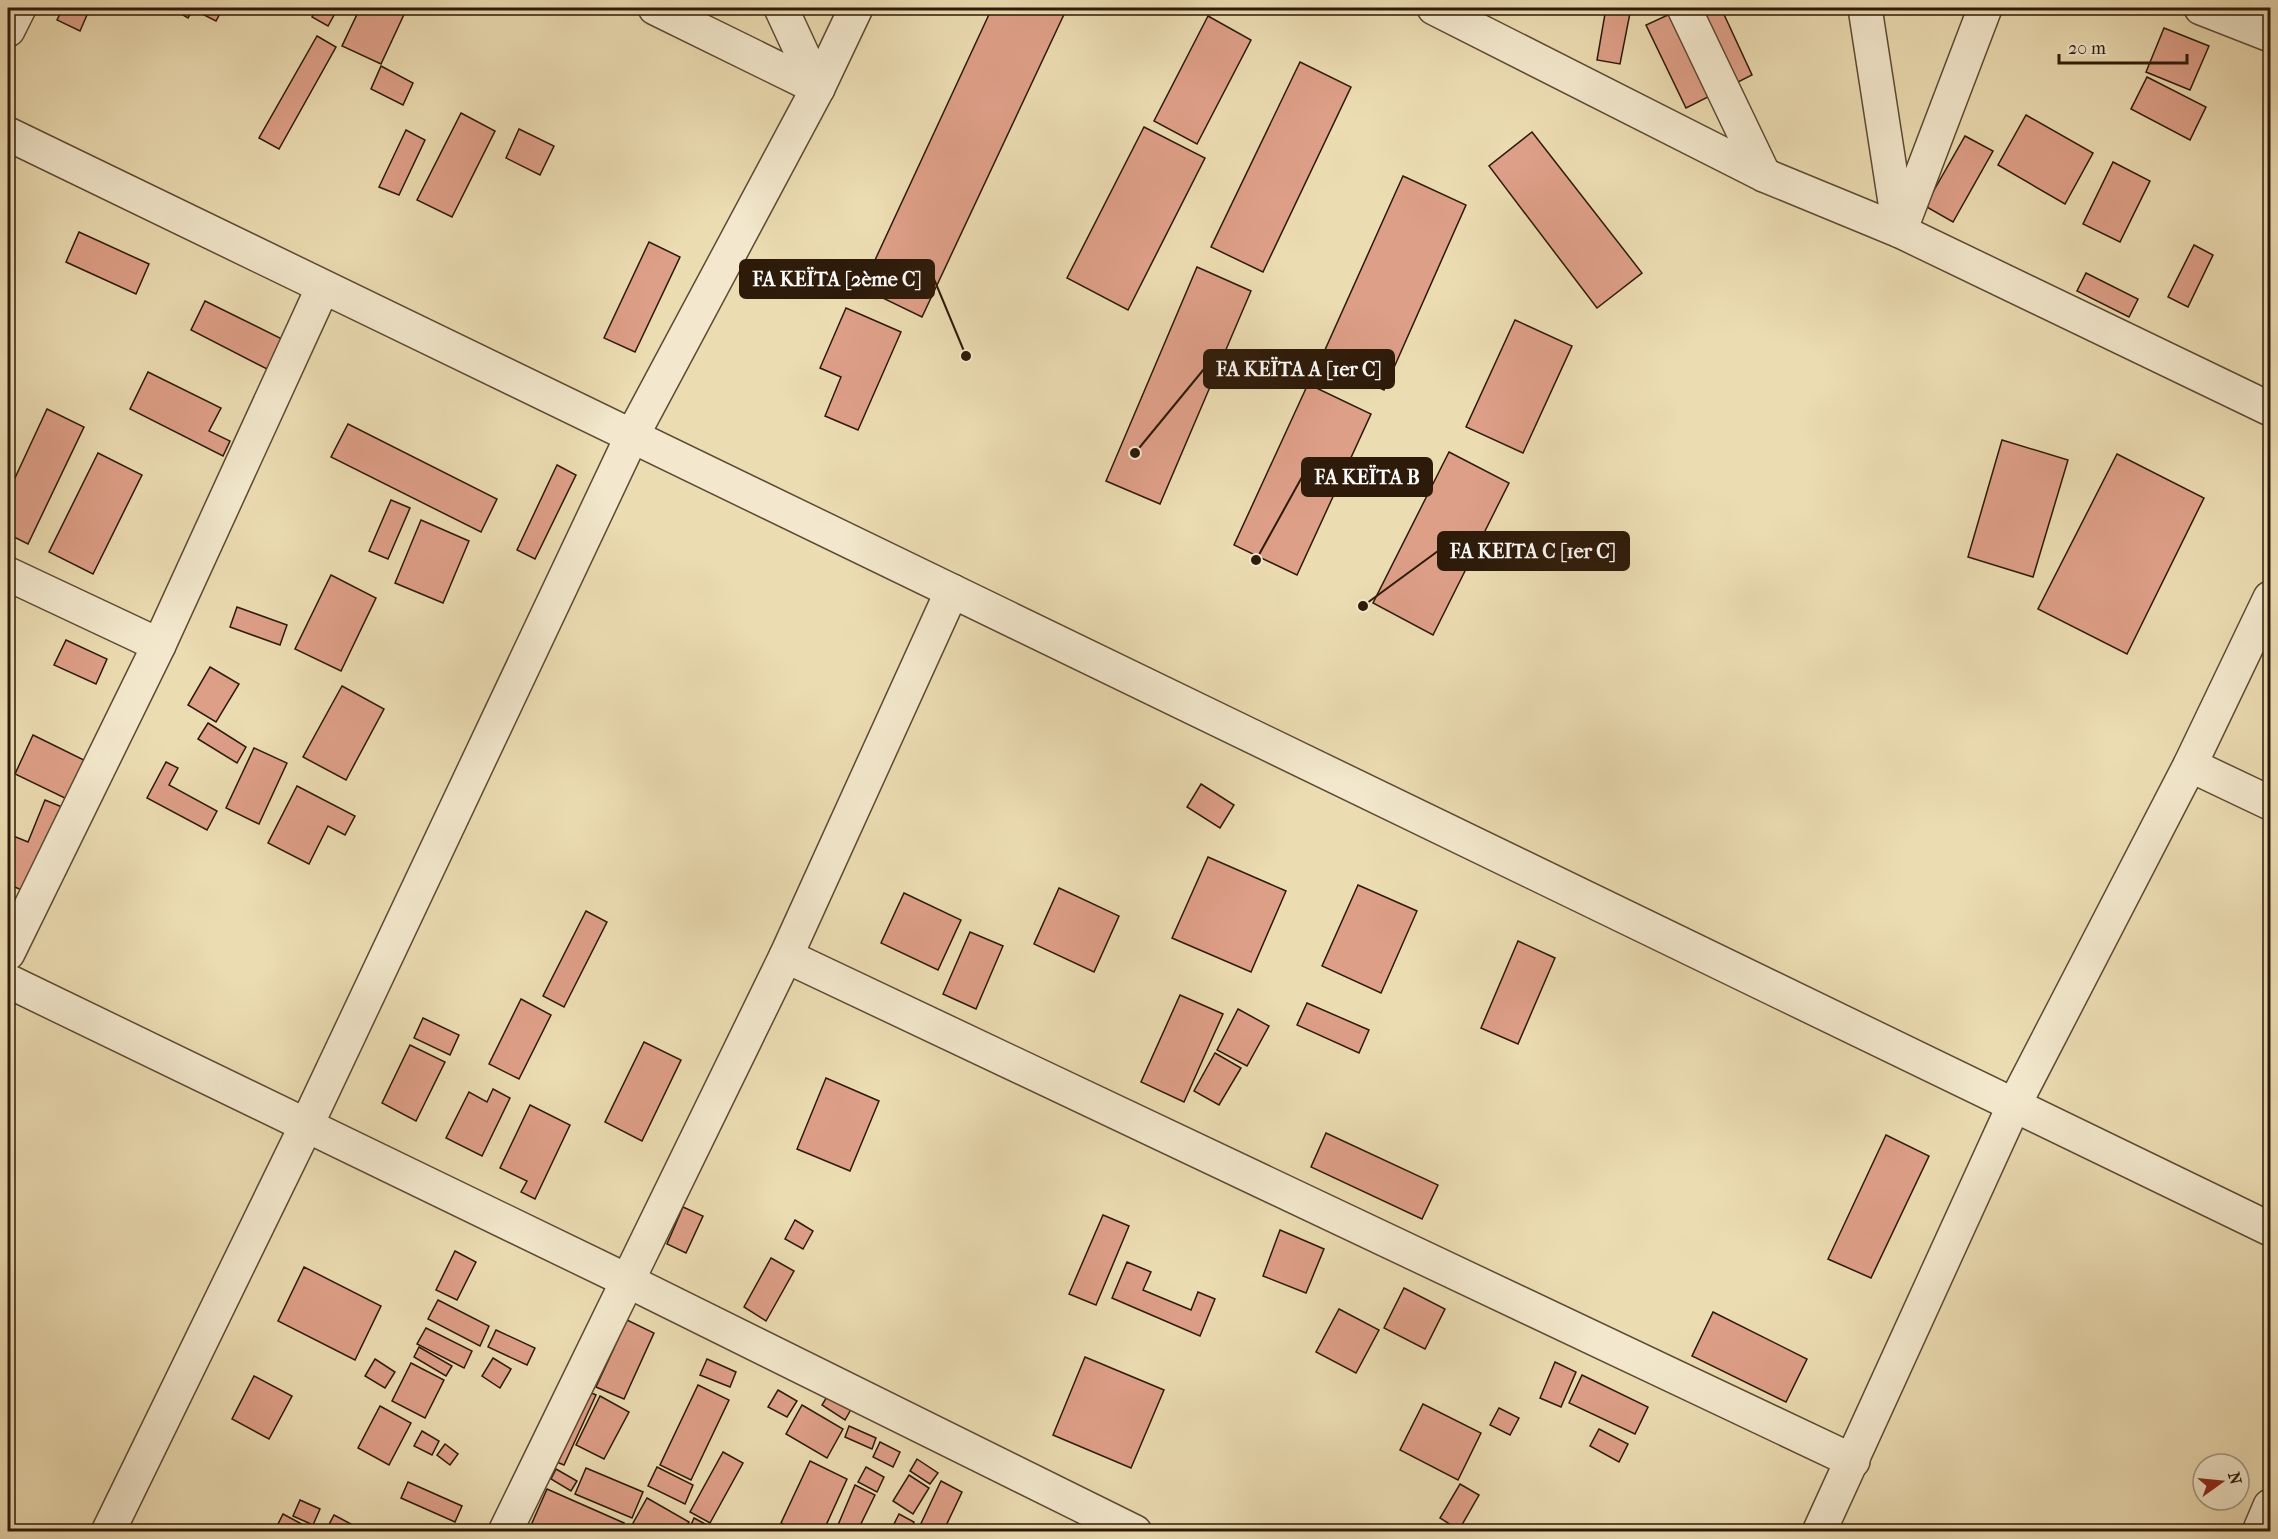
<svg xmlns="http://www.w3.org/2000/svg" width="2278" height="1539" font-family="'IM FELL French Canon',serif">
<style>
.building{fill:#de9f88;stroke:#2d1a09;stroke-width:1.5}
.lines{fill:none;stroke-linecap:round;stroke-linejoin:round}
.minor-casing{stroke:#5d4a33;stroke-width:36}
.tertiary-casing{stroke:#5d4a33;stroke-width:36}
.minor{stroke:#f3e8cd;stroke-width:33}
.tertiary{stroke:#f3e8cd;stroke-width:33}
.leader{fill:none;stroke:#2d1a09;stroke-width:2}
.callout-dot{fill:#2d1a09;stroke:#f3e8cd;stroke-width:2}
.callout{fill:#2d1a09;stroke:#2d1a09;stroke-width:2}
.callout-label{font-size:20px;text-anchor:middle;font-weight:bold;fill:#fff}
</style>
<rect width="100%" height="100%" fill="#ecdcb2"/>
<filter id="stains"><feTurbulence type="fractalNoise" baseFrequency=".00333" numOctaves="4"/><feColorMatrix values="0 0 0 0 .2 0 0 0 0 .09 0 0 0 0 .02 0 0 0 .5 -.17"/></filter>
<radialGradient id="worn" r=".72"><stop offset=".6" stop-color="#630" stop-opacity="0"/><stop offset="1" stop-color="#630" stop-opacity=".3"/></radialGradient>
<g class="building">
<path d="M63,8H90L80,31L57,20Z"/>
<path d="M171,8H194L188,18Z"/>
<path d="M205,8H223L216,21L202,14Z"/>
<path d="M316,8H338L328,26L312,17Z"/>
<path d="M360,8H407L381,64L342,46Z"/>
<path d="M992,8H1067L922,317L862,288Z"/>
<path d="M1606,8H1631L1620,64L1597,60Z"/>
<path d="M1699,8H1721L1752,75L1734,84Z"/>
<path d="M1670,14L1710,96L1686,108L1646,25Z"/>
<path d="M1208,16L1251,40L1197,144L1154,121Z"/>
<path d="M2164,28L2209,46L2190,90L2146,72Z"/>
<path d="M317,36L336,47L279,149L259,138Z"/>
<path d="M1300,62L1351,87L1263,272L1211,247Z"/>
<path d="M381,66L413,83L403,105L371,89Z"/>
<path d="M2147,77L2206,107L2190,140L2131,109Z"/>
<path d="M461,113L495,131L452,217L417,200Z"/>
<path d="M2026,115L2093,153L2065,204L1998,165Z"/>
<path d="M1144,127L1205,158L1128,310L1067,278Z"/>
<path d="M519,129L554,146L540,175L506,158Z"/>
<path d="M406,130L425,140L399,195L379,187Z"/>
<path d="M1532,132L1642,273L1597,308L1489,166Z"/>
<path d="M1965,136L1993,151L1953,222L1925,206Z"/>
<path d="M2113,162L2150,181L2120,242L2083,224Z"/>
<path d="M1403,176L1466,205L1384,390L1320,361Z"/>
<path d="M79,232L149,264L136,294L66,262Z"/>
<path d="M649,242L680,257L635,352L604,338Z"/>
<path d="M2194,245L2213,255L2188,307L2168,297Z"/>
<path d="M1197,267L1251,291L1160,504L1106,481Z"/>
<path d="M2086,273L2138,299L2129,317L2077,291Z"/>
<path d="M205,301L286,341L271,371L191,330Z"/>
<path d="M846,308L901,332L858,430L825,416L841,377L820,368Z"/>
<path d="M1515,320L1572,346L1523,453L1466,427Z"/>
<path d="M148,372L221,408L209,431L230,441L223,456L130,409Z"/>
<path d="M1308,384L1371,414L1297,575L1234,545Z"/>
<path d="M47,409L84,427L28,544L8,534V493Z"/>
<path d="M348,424L497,499L481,532L331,457Z"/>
<path d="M2002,440L2068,460L2033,577L1968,557Z"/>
<path d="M1449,452L1509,483L1433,635L1373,603Z"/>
<path d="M98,453L142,475L93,574L49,552Z"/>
<path d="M2117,454L2204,498L2127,654L2038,609Z"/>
<path d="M557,465L576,475L535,559L517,550Z"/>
<path d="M391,500L410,508L388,559L369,551Z"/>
<path d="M421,520L469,541L443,603L395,583Z"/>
<path d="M331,575L376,598L341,671L295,649Z"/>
<path d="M237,607L287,625L280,645L230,627Z"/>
<path d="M66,640L107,659L96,684L54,665Z"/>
<path d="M210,667L239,684L216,722L188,705Z"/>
<path d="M342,686L384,709L346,780L303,757Z"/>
<path d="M208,723L246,747L237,763L198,739Z"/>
<path d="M33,735L88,762L69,800L15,774Z"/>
<path d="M254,748L287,763L259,824L226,808Z"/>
<path d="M166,762L178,768L169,785L217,811L207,830L147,798Z"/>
<path d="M1201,784L1234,805L1220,828L1187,807Z"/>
<path d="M297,786L355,816L345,835L328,826L309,864L268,843Z"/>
<path d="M45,800L62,807L26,892L8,884V844L11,835L28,842Z"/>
<path d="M1208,857L1286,891L1251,972L1172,938Z"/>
<path d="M1358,885L1417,911L1381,993L1322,966Z"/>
<path d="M1059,888L1119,916L1094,972L1034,944Z"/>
<path d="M904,893L961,920L938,970L881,943Z"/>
<path d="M586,911L607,922L564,1007L543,996Z"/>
<path d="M970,932L1003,946L976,1009L943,994Z"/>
<path d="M1518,941L1555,958L1518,1044L1481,1028Z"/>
<path d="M1180,995L1223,1014L1184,1102L1141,1082Z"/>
<path d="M521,999L551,1015L519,1079L489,1064Z"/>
<path d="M1307,1003L1369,1030L1359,1053L1297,1025Z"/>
<path d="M1238,1009L1269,1026L1247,1066L1217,1050Z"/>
<path d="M423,1018L459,1035L450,1055L414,1038Z"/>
<path d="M644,1042L681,1060L642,1141L605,1122Z"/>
<path d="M410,1045L445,1062L416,1121L382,1103Z"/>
<path d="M1215,1053L1241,1068L1219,1105L1194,1091Z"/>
<path d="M826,1078L879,1101L850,1171L797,1149Z"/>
<path d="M493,1089L510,1098L482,1156L446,1138L469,1092L487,1102Z"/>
<path d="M530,1105L570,1125L535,1199L521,1192L527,1181L500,1168Z"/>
<path d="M1326,1133L1438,1185L1422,1219L1311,1167Z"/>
<path d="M1886,1135L1929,1156L1871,1278L1828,1259Z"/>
<path d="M683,1207L703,1216L686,1253L667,1244Z"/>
<path d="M1103,1215L1129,1226L1096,1305L1069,1294Z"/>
<path d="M795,1220L813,1231L803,1249L785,1239Z"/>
<path d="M1280,1230L1324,1249L1306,1293L1263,1276Z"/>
<path d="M455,1251L476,1262L457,1300L436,1290Z"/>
<path d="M771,1258L794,1271L766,1321L744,1307Z"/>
<path d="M1127,1262L1151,1272L1143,1290L1191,1310L1198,1292L1215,1299L1200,1336L1112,1298Z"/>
<path d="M304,1267L381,1306L355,1360L278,1321Z"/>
<path d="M1404,1288L1445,1309L1425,1349L1384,1328Z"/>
<path d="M438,1300L489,1326L480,1346L428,1319Z"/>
<path d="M1339,1309L1379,1330L1356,1373L1316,1352Z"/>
<path d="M1713,1312L1807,1359L1786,1402L1692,1356Z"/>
<path d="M627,1320L654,1333L624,1399L596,1387Z"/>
<path d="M426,1328L472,1351L464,1368L417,1344Z"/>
<path d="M496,1330L535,1348L527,1365L488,1347Z"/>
<path d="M419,1347L452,1366L446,1376L414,1357Z"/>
<path d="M1085,1357L1164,1390L1131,1468L1053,1435Z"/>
<path d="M493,1358L511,1369L500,1388L482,1376Z"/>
<path d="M375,1359L395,1372L385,1388L365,1376Z"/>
<path d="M707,1359L736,1372L730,1387L700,1375Z"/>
<path d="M1555,1362L1576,1372L1561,1407L1540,1398Z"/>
<path d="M411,1363L444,1380L425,1418L392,1401Z"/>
<path d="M1582,1375L1648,1407L1635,1434L1569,1403Z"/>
<path d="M254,1376L292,1396L269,1439L232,1419Z"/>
<path d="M698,1385L729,1400L691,1480L660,1465Z"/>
<path d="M580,1388L596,1395L564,1465L547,1458Z"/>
<path d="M778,1390L797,1401L787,1417L768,1407Z"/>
<path d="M831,1390L854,1404L845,1420L822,1405Z"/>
<path d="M600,1396L629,1412L604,1459L576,1445Z"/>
<path d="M1423,1404L1481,1433L1458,1480L1400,1450Z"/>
<path d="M802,1405L843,1429L827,1458L786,1434Z"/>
<path d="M380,1406L411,1423L389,1465L358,1448Z"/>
<path d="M1499,1408L1519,1418L1510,1435L1490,1425Z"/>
<path d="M849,1426L876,1438L872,1449L845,1437Z"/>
<path d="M1599,1429L1628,1444L1619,1462L1590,1446Z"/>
<path d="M422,1431L439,1441L432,1455L414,1446Z"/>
<path d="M880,1442L900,1452L893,1467L873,1457Z"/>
<path d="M445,1444L458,1454L450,1465L437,1455Z"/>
<path d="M723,1452L743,1463L710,1523L690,1512Z"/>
<path d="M917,1459L938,1473L930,1484L910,1471Z"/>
<path d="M810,1461L847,1479L823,1532H798L781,1523Z"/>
<path d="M657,1467L693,1485L685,1504L648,1486Z"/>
<path d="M866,1467L884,1477L877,1492L858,1482Z"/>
<path d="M586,1468L643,1492L632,1518L575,1494Z"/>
<path d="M556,1469L577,1481L571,1491L551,1479Z"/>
<path d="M909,1475L929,1488L913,1514L893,1501Z"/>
<path d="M941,1481L962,1492L943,1532H917Z"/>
<path d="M408,1482L462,1506L455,1522L401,1498Z"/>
<path d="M1460,1484L1479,1495L1459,1530L1440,1518Z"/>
<path d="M855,1485L875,1495L857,1532H835Z"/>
<path d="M547,1489L624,1523L620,1532H528Z"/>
<path d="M647,1498L689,1522L683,1532H628Z"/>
<path d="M300,1500L320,1509L313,1525L293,1516Z"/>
<path d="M283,1514L311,1529L310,1532H274Z"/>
<path d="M899,1514L914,1522L909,1532L893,1526Z"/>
<path d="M334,1515L353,1525L350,1532H325Z"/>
<path d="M694,1518L720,1532H688Z"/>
</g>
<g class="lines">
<g class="minor-casing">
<g id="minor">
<path d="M655,8L818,88"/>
<path d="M781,8L818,88"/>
<path d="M1434,8L1764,175L1900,231L2270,409"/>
<path d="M1684,8L1764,175"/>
<path d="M1865,8L1899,228"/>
<path d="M2201,8L2270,35"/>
<path d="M8,30L19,8"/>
<path d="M8,134L2270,1229"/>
<path d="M1900,231L1985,8"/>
<path d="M8,574L159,645"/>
<path d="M2190,765L2270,803"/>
<path d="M8,953L159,645L323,287"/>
<path d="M786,956L1853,1461"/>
<path d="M8,981L628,1281L1135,1532"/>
<path d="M108,1532L307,1124L632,436L818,88L856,8"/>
<path d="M505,1532L786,956L952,591"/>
<path d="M2259,1532L2270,1506"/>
</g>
</g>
<g class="tertiary-casing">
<path id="tertiary" d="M1819,1532L2014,1105L2190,765L2270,598"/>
</g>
<use href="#minor" class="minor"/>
<use href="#tertiary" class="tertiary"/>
</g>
<path class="leader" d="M966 356L934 279M1135 453L1204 369M1256 560L1302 477M1363 606L1438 551"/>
<g class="callout-dot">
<circle cx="966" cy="356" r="6"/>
<circle cx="1135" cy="453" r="6"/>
<circle cx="1256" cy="560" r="6"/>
<circle cx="1363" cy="606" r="6"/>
</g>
<g class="callout">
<rect x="740" y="260" width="194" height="38" rx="6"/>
<rect x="1204" y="350" width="190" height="38" rx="6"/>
<rect x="1302" y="458" width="130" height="38" rx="6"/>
<rect x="1438" y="532" width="191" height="38" rx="6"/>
</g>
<g class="callout-label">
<text x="837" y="286">FA KEÏTA [2ème C]</text>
<text x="1299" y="376">FA KEÏTA A [1er C]</text>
<text x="1367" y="484">FA KEÏTA B</text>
<text x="1533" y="558">FA KEITA C [1er C]</text>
</g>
<rect width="2278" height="1539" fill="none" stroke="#ecdcb2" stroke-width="30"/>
<rect x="9" y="9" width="2260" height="1521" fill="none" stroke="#2d1a09" stroke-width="3"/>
<rect x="15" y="15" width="2248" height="1509" fill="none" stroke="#2d1a09" stroke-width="1.5"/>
<g transform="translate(2221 1482) rotate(75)"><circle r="28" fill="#f3e8cd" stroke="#a4967f" stroke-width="1.5"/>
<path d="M0-4.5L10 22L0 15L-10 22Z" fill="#8f2418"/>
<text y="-9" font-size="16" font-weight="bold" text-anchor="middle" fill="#2d1a09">N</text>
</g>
<path d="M2059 54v9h128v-9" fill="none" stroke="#2d1a09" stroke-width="3"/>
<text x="2068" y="54" font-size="18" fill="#2d1a09" stroke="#f3e8cd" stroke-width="4.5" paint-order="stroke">20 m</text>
<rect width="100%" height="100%" filter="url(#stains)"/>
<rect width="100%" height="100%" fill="url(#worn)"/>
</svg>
